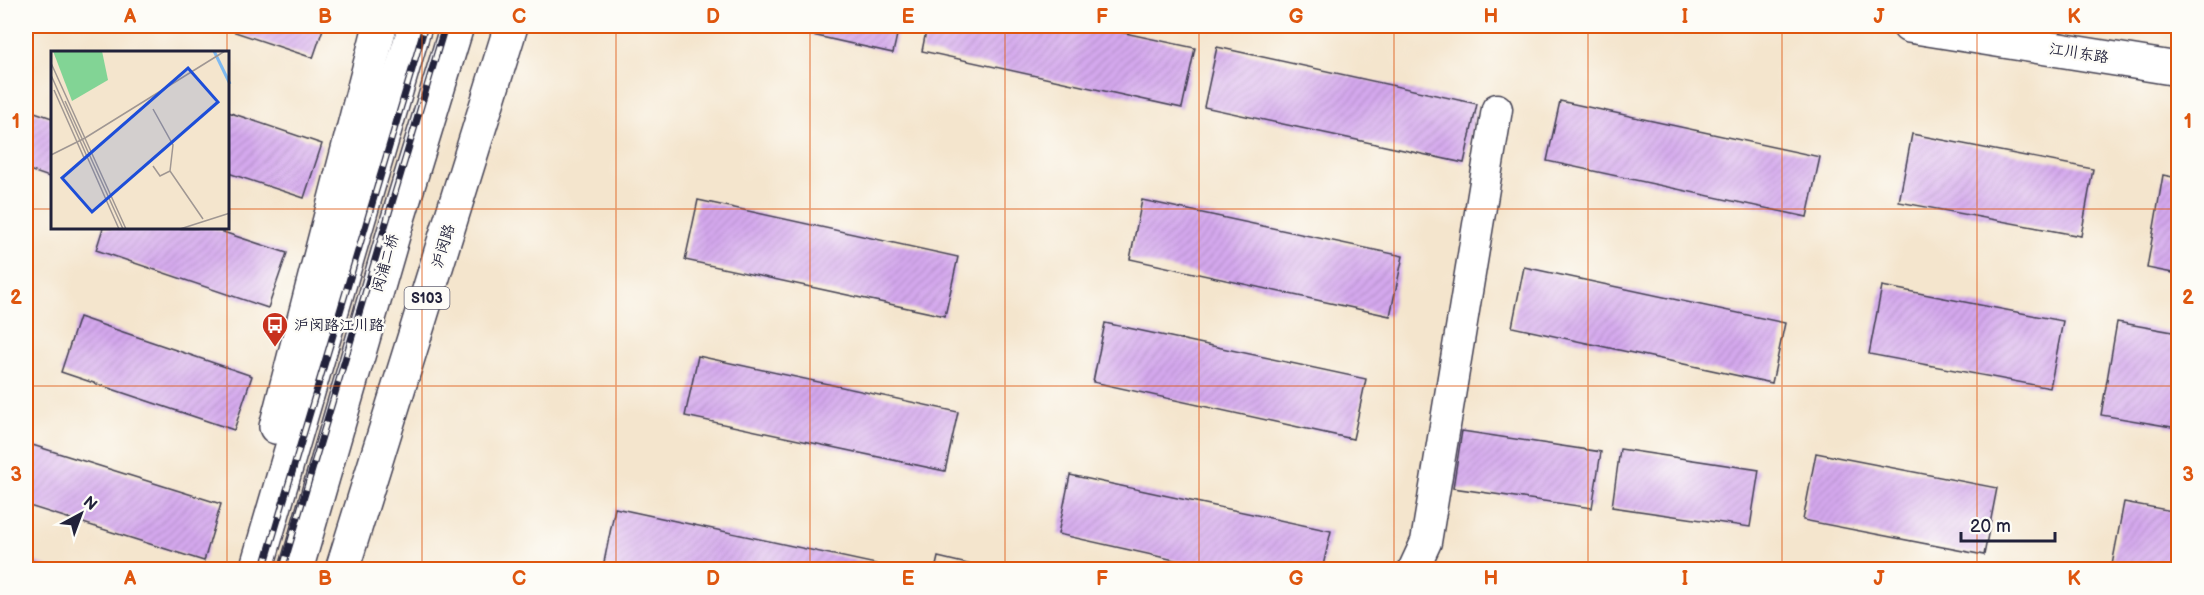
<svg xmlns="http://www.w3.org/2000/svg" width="2204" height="595" font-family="'Balsamiq Sans','LXGW WenKai TC',sans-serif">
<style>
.building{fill:url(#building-hatch)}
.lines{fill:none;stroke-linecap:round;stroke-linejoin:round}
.minor-casing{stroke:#423f51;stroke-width:33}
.major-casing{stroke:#423f51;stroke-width:36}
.minor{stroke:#fff;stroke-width:30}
.major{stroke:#fff;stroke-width:33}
.rail-casing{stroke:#22223b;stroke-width:7}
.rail{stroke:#fdfcf7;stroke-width:4.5;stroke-dasharray:14;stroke-linecap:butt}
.grid{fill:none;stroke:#de560e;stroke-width:1.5;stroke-opacity:0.55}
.labels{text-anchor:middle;stroke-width:5;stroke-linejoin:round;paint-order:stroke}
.shield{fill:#fdfcf7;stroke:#646373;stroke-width:1.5}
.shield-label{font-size:14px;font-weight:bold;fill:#22223b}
.street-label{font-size:15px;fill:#22223b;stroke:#fdfcf7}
.poi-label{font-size:15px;fill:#22223b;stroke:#fdfcf7;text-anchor:start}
.inset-river{fill:none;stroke:#7fb9f0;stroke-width:3}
.inset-road{fill:none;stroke:#a09793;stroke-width:1.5}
.view{fill:#1d4ed8;fill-opacity:0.15;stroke:#1d4ed8;stroke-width:3}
.inset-edge{fill:none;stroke:#22223b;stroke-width:3}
.neatline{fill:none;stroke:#de560e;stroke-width:2}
.grid-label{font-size:20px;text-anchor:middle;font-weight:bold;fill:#de560e}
</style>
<defs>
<pattern id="building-hatch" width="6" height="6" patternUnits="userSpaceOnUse" patternTransform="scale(1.5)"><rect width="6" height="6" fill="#d4a8ed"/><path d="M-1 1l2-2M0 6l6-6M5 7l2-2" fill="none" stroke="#b690cc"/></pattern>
</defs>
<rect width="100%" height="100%" fill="#fdfcf7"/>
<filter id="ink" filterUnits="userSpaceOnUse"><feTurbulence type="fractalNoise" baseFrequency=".0167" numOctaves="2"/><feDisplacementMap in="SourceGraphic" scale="12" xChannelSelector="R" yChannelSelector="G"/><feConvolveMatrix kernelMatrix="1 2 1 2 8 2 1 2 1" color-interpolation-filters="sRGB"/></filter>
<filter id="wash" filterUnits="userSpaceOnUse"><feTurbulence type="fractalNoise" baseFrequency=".008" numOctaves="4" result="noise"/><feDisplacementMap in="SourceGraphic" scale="24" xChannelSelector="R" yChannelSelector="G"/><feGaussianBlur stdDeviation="1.35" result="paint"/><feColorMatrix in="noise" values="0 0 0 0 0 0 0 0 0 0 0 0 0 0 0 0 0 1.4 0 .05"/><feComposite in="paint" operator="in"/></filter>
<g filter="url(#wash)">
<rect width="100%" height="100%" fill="#f4e5cd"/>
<g id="blocks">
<g class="building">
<path d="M217,26H324L313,58Z"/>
<path d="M772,26H899L893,53Z"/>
<path d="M927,26H1092L1195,48L1182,108L922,51Z"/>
<path d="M1217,47L1477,104L1464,163L1204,107Z"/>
<path d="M1560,101L1820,157L1807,217L1547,161Z"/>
<path d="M26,109L52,118V178L26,169Z"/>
<path d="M228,112L322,144L304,198L228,173Z"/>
<path d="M1912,134L2093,169L2081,236L1899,202Z"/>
<path d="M2163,175L2178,178V274L2147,268Z"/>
<path d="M698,200L958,257L945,316L685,260Z"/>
<path d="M1142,200L1403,256L1390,316L1130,259Z"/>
<path d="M103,228H211L287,253L268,308L96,250Z"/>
<path d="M1524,267L1785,323L1772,383L1512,327Z"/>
<path d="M1882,286L2063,321L2050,388L1869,354Z"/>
<path d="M79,317L252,376L234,430L61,372Z"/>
<path d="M2117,322L2178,333V428L2101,415Z"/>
<path d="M1105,323L1366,379L1353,439L1093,382Z"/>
<path d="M698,356L958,412L945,471L685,416Z"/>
<path d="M1462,431L1601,452L1592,508L1453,488Z"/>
<path d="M26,443L221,504L204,561L26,505Z"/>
<path d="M1620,449L1759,470L1750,527L1612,507Z"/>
<path d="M1816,453L1997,488L1984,555L1803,520Z"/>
<path d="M1070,475L1331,531L1322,570H1219L1058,534Z"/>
<path d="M2124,502L2178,512V570H2111Z"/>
<path d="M615,508L876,564L875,570H613L603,567Z"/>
<path d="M938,557L989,569V570H935Z"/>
<path d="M26,559L56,569V570H26Z"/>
</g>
</g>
</g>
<g filter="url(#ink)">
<use href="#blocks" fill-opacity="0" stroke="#423f51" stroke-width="1.5"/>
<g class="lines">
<g class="minor-casing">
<path id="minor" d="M1413,570L1426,542L1497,109"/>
</g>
<g class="major-casing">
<g id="major">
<path d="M1909,26L2178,69"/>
<path d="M276,427L380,26"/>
<path d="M256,570L415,26"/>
<path d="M296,570L394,232L457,26"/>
<path d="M342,570L511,26"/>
</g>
</g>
<use href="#minor" class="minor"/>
<use href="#major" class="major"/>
<g class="rail-casing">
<g id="rail">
<path d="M263,570L425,26"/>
<path d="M282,570L445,26"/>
</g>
</g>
<use href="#rail" class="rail"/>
</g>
</g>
<path class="grid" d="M227,26V52M422,26V570M616,26V570M810,26V570M1005,26V570M1199,26V570M1394,26V570M1588,26V570M1782,26V570M1977,26V570M26,209H52M228,209H2178M227,228V570M26,386H2178"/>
<defs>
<g id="bus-pin" transform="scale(1.35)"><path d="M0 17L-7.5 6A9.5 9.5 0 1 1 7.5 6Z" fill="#c8321e" stroke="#fdfcf7"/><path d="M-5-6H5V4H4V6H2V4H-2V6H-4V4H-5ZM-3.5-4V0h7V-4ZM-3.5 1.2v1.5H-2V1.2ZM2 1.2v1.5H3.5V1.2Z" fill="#fff"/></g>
</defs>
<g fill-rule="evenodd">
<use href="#bus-pin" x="275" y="325"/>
</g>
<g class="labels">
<rect class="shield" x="404.5" y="287" width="45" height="22" rx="4.5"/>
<g class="shield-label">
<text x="427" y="303">S103</text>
</g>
<g class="street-label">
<text transform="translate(2079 53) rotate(9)" y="5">江川东路</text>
<text transform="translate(443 246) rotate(-73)" y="5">沪闵路</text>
<text transform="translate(385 263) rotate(-74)" y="5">闵浦二桥</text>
</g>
<g class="poi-label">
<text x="294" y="330">沪闵路江川路</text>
</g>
</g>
<g transform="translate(51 51)">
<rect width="178" height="178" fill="#f4e5cd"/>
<path d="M2,0H51L57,29L21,50Z" fill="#82d495"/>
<path class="inset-river" d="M163,0L179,33"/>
<path class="inset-road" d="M0,12L75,178M0,24L68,178M3,39L34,109M14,50L72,178M102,58L122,94L119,120L152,168M0,104L34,87L174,0M102,115L109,125L119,120M129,178L179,162"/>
<path class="view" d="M137,17L167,51L41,161L11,127Z"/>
<rect width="178" height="178" class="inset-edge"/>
</g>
<rect width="2204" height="595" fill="none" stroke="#fdfcf7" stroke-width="66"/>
<g transform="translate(81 514) rotate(41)" stroke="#fdfcf7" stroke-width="4.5" paint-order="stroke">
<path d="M0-4.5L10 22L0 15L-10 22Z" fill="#22223b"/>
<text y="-9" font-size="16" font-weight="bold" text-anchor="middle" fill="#22223b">N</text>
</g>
<path d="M1961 532v9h94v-9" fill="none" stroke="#22223b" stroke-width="3"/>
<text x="1970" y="532" font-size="18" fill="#22223b" stroke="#fdfcf7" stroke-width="4.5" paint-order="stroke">20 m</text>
<rect x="33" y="33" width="2138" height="529" class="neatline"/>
<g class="grid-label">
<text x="130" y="23">A</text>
<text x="325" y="23">B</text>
<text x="519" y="23">C</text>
<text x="713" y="23">D</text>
<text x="908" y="23">E</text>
<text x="1102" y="23">F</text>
<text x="1296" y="23">G</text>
<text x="1491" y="23">H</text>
<text x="1685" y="23">I</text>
<text x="1879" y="23">J</text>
<text x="2074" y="23">K</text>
<text x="16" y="128">1</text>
<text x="2188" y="128">1</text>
<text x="16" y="304">2</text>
<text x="2188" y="304">2</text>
<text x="16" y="481">3</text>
<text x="2188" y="481">3</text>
<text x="130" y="585">A</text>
<text x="325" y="585">B</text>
<text x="519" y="585">C</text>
<text x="713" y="585">D</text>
<text x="908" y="585">E</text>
<text x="1102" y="585">F</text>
<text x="1296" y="585">G</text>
<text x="1491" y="585">H</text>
<text x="1685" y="585">I</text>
<text x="1879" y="585">J</text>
<text x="2074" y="585">K</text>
</g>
</svg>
